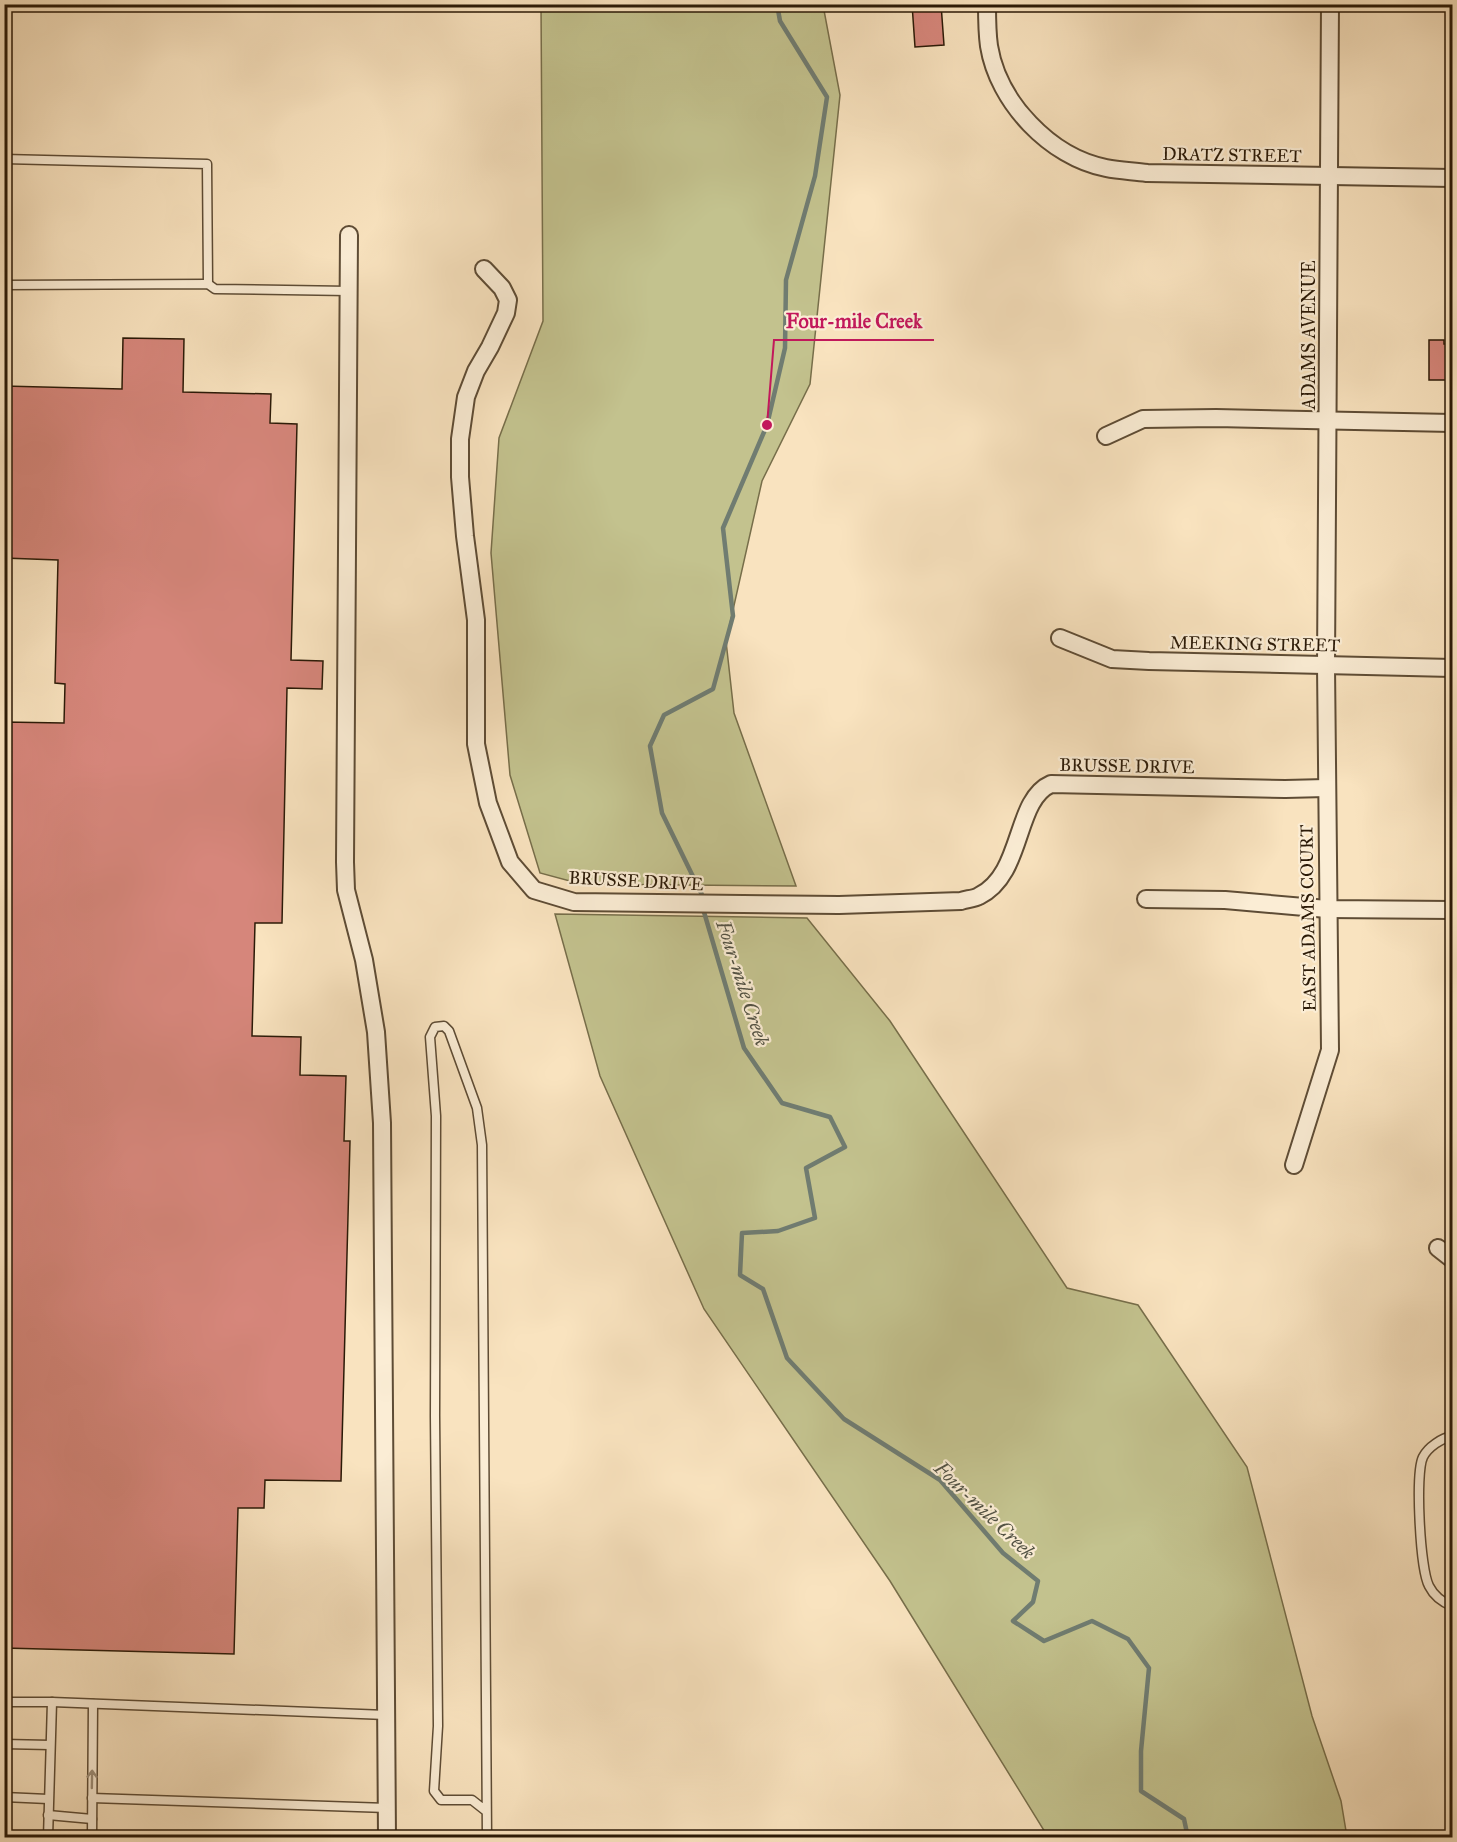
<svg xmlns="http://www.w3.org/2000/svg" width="1457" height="1842" font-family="'IM FELL Great Primer',serif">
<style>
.green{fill:#c3c28e;stroke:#776e4a;stroke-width:1.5}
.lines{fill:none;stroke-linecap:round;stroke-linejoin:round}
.stream{stroke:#707c71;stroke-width:4.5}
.building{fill:#d6867b;stroke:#2b1a07;stroke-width:1.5}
.lane-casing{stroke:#5e4c35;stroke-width:11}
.street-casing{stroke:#5e4c35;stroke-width:20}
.lane{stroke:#fbedd5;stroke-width:8}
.street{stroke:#fbedd5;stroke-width:16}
.oneway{stroke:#9d8e78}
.labels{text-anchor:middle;stroke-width:4.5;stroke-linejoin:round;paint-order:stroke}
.street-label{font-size:18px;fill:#2b1a07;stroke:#fbedd5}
.water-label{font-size:20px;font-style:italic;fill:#535345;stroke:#fbedd5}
.leader{fill:none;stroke:#c2185b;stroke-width:2}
.callout-dot{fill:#c2185b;stroke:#fbedd5;stroke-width:2}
.callout-label{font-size:20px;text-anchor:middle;font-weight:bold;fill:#c2185b;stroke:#fbedd5;stroke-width:4.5;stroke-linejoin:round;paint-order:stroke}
</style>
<rect width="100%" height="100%" fill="#f9e3bf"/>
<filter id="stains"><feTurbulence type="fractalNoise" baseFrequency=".00333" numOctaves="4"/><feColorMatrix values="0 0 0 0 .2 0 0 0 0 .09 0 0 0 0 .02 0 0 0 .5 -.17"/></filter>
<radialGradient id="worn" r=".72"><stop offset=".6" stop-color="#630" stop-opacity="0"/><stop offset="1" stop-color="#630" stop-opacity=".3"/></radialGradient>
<g class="green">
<path d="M541,5H823L840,95L810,384L762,481L726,641L734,713L796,886L581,884L540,873L510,775L491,553L499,438L543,321Z"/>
<path d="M555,914L807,918L890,1021L1067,1288L1138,1305L1247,1467L1312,1716L1341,1801L1347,1837H1048L890,1581L704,1309L600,1076Z"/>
</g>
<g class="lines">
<g class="stream">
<path d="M703,897L662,813L650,746L664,715L713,689L733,616L723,528L767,425L785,348L786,280L815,176L827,97L780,21L777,4"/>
<path d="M704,912L744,1048L782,1103L830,1117L845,1147L806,1168L815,1218L778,1231L742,1233L740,1275L763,1289L787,1358L844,1419L940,1480L1003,1553L1038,1581L1033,1602L1013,1621L1044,1641L1092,1621L1128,1639L1149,1668L1141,1751V1791L1184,1819L1188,1838"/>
</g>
</g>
<g class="building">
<path d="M912,4H941L944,45L915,47Z"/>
<path d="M123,338L184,339L183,392L271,394L270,423L297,424L291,660L323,661L322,689L287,688L282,923H255L252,1036L301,1037L300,1075L346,1076L344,1141H350L341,1481L265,1480L264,1508H238L234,1654L4,1648V722L64,723L65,684L55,683L58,560L4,558V386L122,389Z"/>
<path d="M1429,340H1444V344H1450V380H1429Z"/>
</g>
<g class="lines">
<g class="lane-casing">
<g id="lane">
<path d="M4,159L207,164L208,284"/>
<path d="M4,285L208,284L215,289L349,291"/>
<path d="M1452,1436C1442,1438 1428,1447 1423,1457C1415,1473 1420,1569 1429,1586C1434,1596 1442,1602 1452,1606"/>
<path d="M4,1702H52L386,1715"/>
<path d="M4,1744L50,1745"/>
<path d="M4,1797L48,1799"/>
<path d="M92,1798L387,1808"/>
<path d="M486,1811L472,1800H441L434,1791L438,1726L435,1416L436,1116L430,1037L435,1027L444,1026L449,1031L477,1108L482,1145L487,1838"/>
<path d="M48,1815L92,1819"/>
<path d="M48,1838L52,1702"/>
<path d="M92,1838L93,1704"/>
</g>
</g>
<g class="street-casing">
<g id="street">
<path d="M987,4C987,18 987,32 989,46C998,102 1050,157 1106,168C1120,171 1134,171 1147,173L1452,178"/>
<path d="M349,235L345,862L346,890L364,960L376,1032L382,1123L387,1838"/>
<path d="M484,269L502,288L508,300L506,313L490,347L476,371L466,397L460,439V477L465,536L476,620V744L488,803L510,862L534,890L574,902L839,905L961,901C966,899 974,899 979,896C1024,874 1014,800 1051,784L1285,789L1326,788"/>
<path d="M1106,436L1143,419L1216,418L1452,423"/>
<path d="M1060,638L1112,659L1149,661L1452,668"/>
<path d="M1146,899L1225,900L1327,909L1452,910"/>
<path d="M1294,1165L1330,1050L1326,666L1330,4"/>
<path d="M1438,1248L1452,1259"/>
</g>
</g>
<use href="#lane" class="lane"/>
<use href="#street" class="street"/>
</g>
<defs><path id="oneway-shaft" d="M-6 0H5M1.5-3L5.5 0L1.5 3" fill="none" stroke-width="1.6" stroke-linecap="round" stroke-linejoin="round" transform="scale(1.5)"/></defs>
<use class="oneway" href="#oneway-shaft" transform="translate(92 1779) rotate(-89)"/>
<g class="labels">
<g class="street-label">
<text transform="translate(1232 155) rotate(1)" y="6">DRATZ STREET</text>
<text transform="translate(1309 335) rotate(-90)" y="6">ADAMS AVENUE</text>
<text transform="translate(1255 644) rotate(1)" y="6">MEEKING STREET</text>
<text transform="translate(1127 766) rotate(1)" y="6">BRUSSE DRIVE</text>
<text transform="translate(636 881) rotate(3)" y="6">BRUSSE DRIVE</text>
<text transform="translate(1308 918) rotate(-91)" y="6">EAST ADAMS COURT</text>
</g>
<g class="water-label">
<text transform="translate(743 983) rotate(72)" y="7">Four-mile Creek</text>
<text transform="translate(985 1510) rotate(44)" y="7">Four-mile Creek</text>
</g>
</g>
<path class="leader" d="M767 425L774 340H934"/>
<circle class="callout-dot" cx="767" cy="425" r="6"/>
<g class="callout-label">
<text x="854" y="328">Four-mile Creek</text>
</g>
<rect width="1457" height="1842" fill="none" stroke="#f9e3bf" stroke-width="24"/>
<rect x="6" y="6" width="1445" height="1830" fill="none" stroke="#2b1a07" stroke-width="3"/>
<rect x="12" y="12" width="1433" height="1818" fill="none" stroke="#2b1a07" stroke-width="1.5"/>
<rect width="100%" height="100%" filter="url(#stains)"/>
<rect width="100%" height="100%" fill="url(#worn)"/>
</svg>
